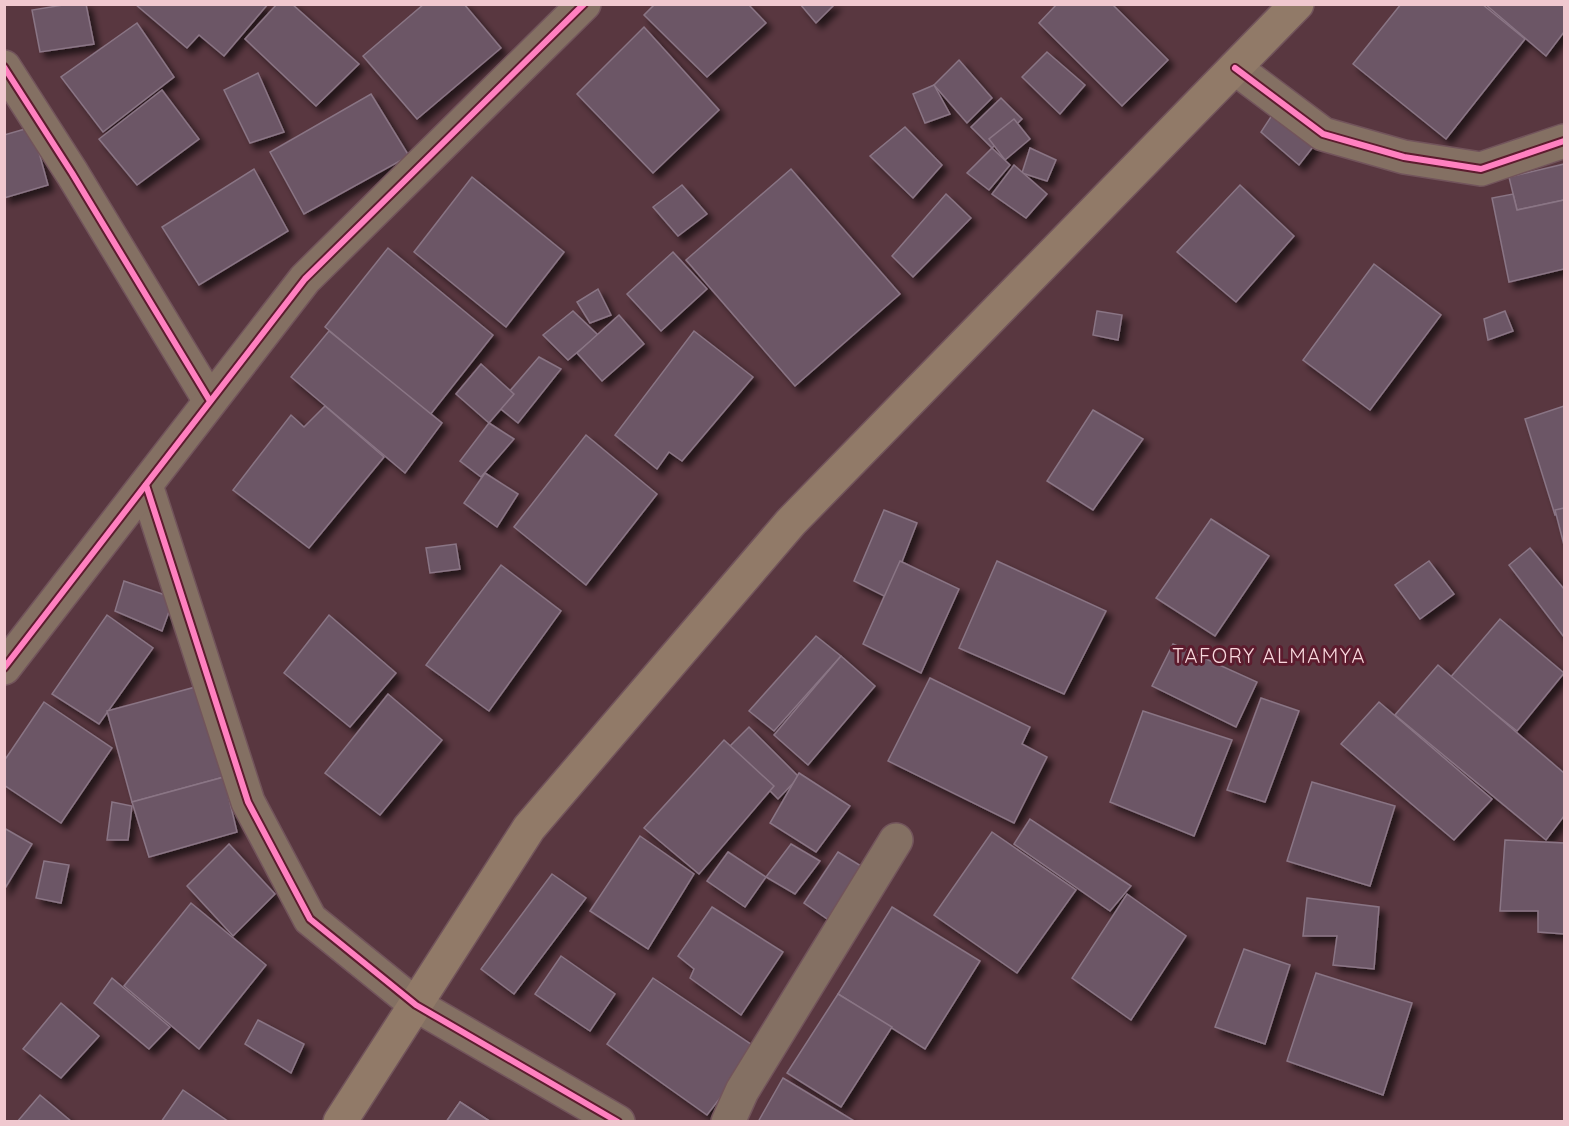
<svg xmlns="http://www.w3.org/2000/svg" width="1569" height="1126" font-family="Quicksand,sans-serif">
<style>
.building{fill:#6c5766;stroke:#8a7585;stroke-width:1.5;filter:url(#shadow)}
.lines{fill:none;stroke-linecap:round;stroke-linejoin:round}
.street-casing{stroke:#72545b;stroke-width:36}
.secondary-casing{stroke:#72545b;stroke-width:36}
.street{stroke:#847063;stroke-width:33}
.secondary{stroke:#917a68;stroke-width:33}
.cycleway-casing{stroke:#5c1c2e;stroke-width:10}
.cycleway{stroke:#ff80c0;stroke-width:6}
.labels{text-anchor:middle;stroke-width:6;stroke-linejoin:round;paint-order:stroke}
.neighbourhood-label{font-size:20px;letter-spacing:1.5px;fill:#fad9de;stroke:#5c1c2e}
</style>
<defs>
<filter id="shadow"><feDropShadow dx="5.5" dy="5.5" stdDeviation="3" flood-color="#0009"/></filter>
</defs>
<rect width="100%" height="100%" fill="#593740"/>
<g class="building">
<path d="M69,4H86L94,44L40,52L32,10Z"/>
<path d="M135,4H268L224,56L199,35L187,48Z"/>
<path d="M277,4H292L359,64L316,106L245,39Z"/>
<path d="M424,4H464L501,48L417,119L363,56Z"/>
<path d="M655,4H748L766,23L707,77L644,15Z"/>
<path d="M800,4H835L816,23Z"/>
<path d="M1057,4H1112L1168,60L1122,106L1039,23Z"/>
<path d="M1401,4H1482L1525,39L1446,139L1353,64Z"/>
<path d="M1485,4H1564V32L1546,56Z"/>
<path d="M137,23L174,77L103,132L61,77Z"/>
<path d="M644,27L719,110L653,173L577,94Z"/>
<path d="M1047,52L1085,85L1060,114L1022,77Z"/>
<path d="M959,60L992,98L967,123L934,85Z"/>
<path d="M258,73L284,132L250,143L224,90Z"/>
<path d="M934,85L950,114L925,123L913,94Z"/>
<path d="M162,90L199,139L137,185L99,139Z"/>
<path d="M371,94L409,156L304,214L270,152Z"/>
<path d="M1001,98L1022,119L992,148L971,127Z"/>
<path d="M1278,106L1319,139L1299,165L1261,132Z"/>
<path d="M1014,119L1030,139L1005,160L989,139Z"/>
<path d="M32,127L48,185L4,198V135Z"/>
<path d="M905,127L942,165L913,198L870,156Z"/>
<path d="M992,148L1010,165L989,190L967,173Z"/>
<path d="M1030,148L1056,160L1047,181L1022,173Z"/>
<path d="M1564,164V200L1517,210L1509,177Z"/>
<path d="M1014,165L1047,194L1026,218L992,194Z"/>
<path d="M254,169L288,231L199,285L162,227Z"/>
<path d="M791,169L900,294L795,386L686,260Z"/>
<path d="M472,177L564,252L506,327L414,252Z"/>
<path d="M682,185L707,214L678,236L653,207Z"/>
<path d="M1240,185L1294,236L1236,302L1177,252Z"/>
<path d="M946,194L971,218L913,277L892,256Z"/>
<path d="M1513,194L1517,210L1564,200V269L1509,282L1492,198Z"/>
<path d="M388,248L493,335L430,415L325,327Z"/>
<path d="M673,252L707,289L661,331L627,294Z"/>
<path d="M1374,264L1441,315L1370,410L1303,360Z"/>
<path d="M598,289L611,315L590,323L577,302Z"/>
<path d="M573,311L598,335L568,360L543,335Z"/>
<path d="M1097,311L1122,315L1118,340L1093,335Z"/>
<path d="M1505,311L1513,331L1488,340L1484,319Z"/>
<path d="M619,315L644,344L602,381L577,353Z"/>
<path d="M329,331L442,423L405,473L291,377Z"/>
<path d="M694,331L753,377L682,461L669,452L657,469L615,435Z"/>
<path d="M539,357L561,369L518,423L497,406Z"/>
<path d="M481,364L514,394L489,423L456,394Z"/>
<path d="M325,406L384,457L309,548L233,490L291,415L304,427Z"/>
<path d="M1564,406V512L1555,515L1525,419Z"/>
<path d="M1093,410L1143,439L1093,510L1047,481Z"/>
<path d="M489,423L514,439L481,477L460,461Z"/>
<path d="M586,435L657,494L586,585L514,527Z"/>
<path d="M485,473L518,494L497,527L464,503Z"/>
<path d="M1564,508V545L1555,510Z"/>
<path d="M884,510L917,523L888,598L854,581Z"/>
<path d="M1211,519L1269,556L1215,636L1156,598Z"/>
<path d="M456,544L460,569L430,573L426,548Z"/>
<path d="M1530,548L1564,589V637L1509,565Z"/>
<path d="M900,561L959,589L921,673L863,644Z"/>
<path d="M997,561L1106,611L1064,694L959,648Z"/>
<path d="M1429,561L1454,594L1420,619L1395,585Z"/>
<path d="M501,565L561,611L489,711L426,665Z"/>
<path d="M124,581L174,598L162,631L115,611Z"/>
<path d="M107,615L153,648L99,724L52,694Z"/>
<path d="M329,615L396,673L350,727L284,673Z"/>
<path d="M1500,619L1564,673L1517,731L1450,678Z"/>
<path d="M816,636L841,656L774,731L749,711Z"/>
<path d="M1173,644L1257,682L1236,727L1152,686Z"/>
<path d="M841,656L875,686L808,765L774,735Z"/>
<path d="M1438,665L1564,773V816L1546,840L1395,715Z"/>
<path d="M930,678L1030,727L1022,744L1047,757L1014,823L888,761Z"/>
<path d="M199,686L224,777L132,802L107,711Z"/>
<path d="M388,694L442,740L380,815L325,773Z"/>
<path d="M1261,698L1299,711L1265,802L1227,790Z"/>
<path d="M44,702L112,748L61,823L4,785V761Z"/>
<path d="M1379,702L1492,799L1454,840L1341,744Z"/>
<path d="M1143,711L1232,740L1194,836L1110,802Z"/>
<path d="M749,727L799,777L778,799L728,748Z"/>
<path d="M724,740L774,786L699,874L644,828Z"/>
<path d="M799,773L850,806L816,852L770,823Z"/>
<path d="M224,777L237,832L149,857L132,802Z"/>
<path d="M1312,782L1395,806L1370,886L1287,861Z"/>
<path d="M112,802L132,806L128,840H107Z"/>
<path d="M1030,819L1131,886L1110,911L1014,844Z"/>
<path d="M4,828L32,844L4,890Z"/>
<path d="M992,832L1076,890L1017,973L934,915Z"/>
<path d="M640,836L694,874L648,949L590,911Z"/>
<path d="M1505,840L1564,843V934L1538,932V911H1500Z"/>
<path d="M229,844L275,894L233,936L187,886Z"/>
<path d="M791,844L820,861L795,894L766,877Z"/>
<path d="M728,852L766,877L745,907L707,881Z"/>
<path d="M838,852L866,869L833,923L804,903Z"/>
<path d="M44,861L69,865L61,903L36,898Z"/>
<path d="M552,874L586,898L514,994L481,969Z"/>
<path d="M1127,894L1186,936L1131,1020L1072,978Z"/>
<path d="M1307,898L1379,907L1374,969L1333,965L1337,936H1303Z"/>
<path d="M191,903L266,965L199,1049L124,986Z"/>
<path d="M712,907L783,952L741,1015L690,978L694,969L678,956Z"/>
<path d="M892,907L980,961L925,1049L838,994Z"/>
<path d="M1244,949L1290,965L1265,1044L1215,1027Z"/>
<path d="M561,956L615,994L590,1031L535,994Z"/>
<path d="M1316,973L1412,1003L1383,1095L1287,1061Z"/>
<path d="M112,978L170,1027L149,1049L94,1003Z"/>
<path d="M653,978L758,1049L707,1115L607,1044Z"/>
<path d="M838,994L892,1027L841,1107L787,1073Z"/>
<path d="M61,1003L99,1036L61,1078L23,1049Z"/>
<path d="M258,1020L304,1044L291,1073L245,1044Z"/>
<path d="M783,1078L856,1122H758Z"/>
<path d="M183,1090L229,1122H161Z"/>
<path d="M40,1095L72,1122H17Z"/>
<path d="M460,1102L491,1122H446Z"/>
<path d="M460,1102L491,1122H446Z"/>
</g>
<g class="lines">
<g class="street-casing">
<g id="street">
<path d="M4,67L72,173L210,401"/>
<path d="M1235,68L1323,134L1404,157L1481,169L1564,141"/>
<path d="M146,485L248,802L310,919L416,1005L618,1122"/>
<path d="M4,668L305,279L584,4"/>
<path d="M728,1122L742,1091L896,840"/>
</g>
</g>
<g class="secondary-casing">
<path id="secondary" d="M340,1122L529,828L791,522L1297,4"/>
</g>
<use href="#street" class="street"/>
<use href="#secondary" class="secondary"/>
<g class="cycleway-casing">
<g id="cycleway">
<path d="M4,67L72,173L210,401"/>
<path d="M1235,68L1323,134L1404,157L1481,169L1564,141"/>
<path d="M146,485L248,802L310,919L416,1005L618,1122"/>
<path d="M4,668L305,279L584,4"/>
</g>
</g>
<use href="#cycleway" class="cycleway"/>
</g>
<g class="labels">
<g class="neighbourhood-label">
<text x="1269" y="663">TAFORY ALMAMYA</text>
</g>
</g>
<rect width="1569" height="1126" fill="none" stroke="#f0c8cf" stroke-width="12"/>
</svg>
